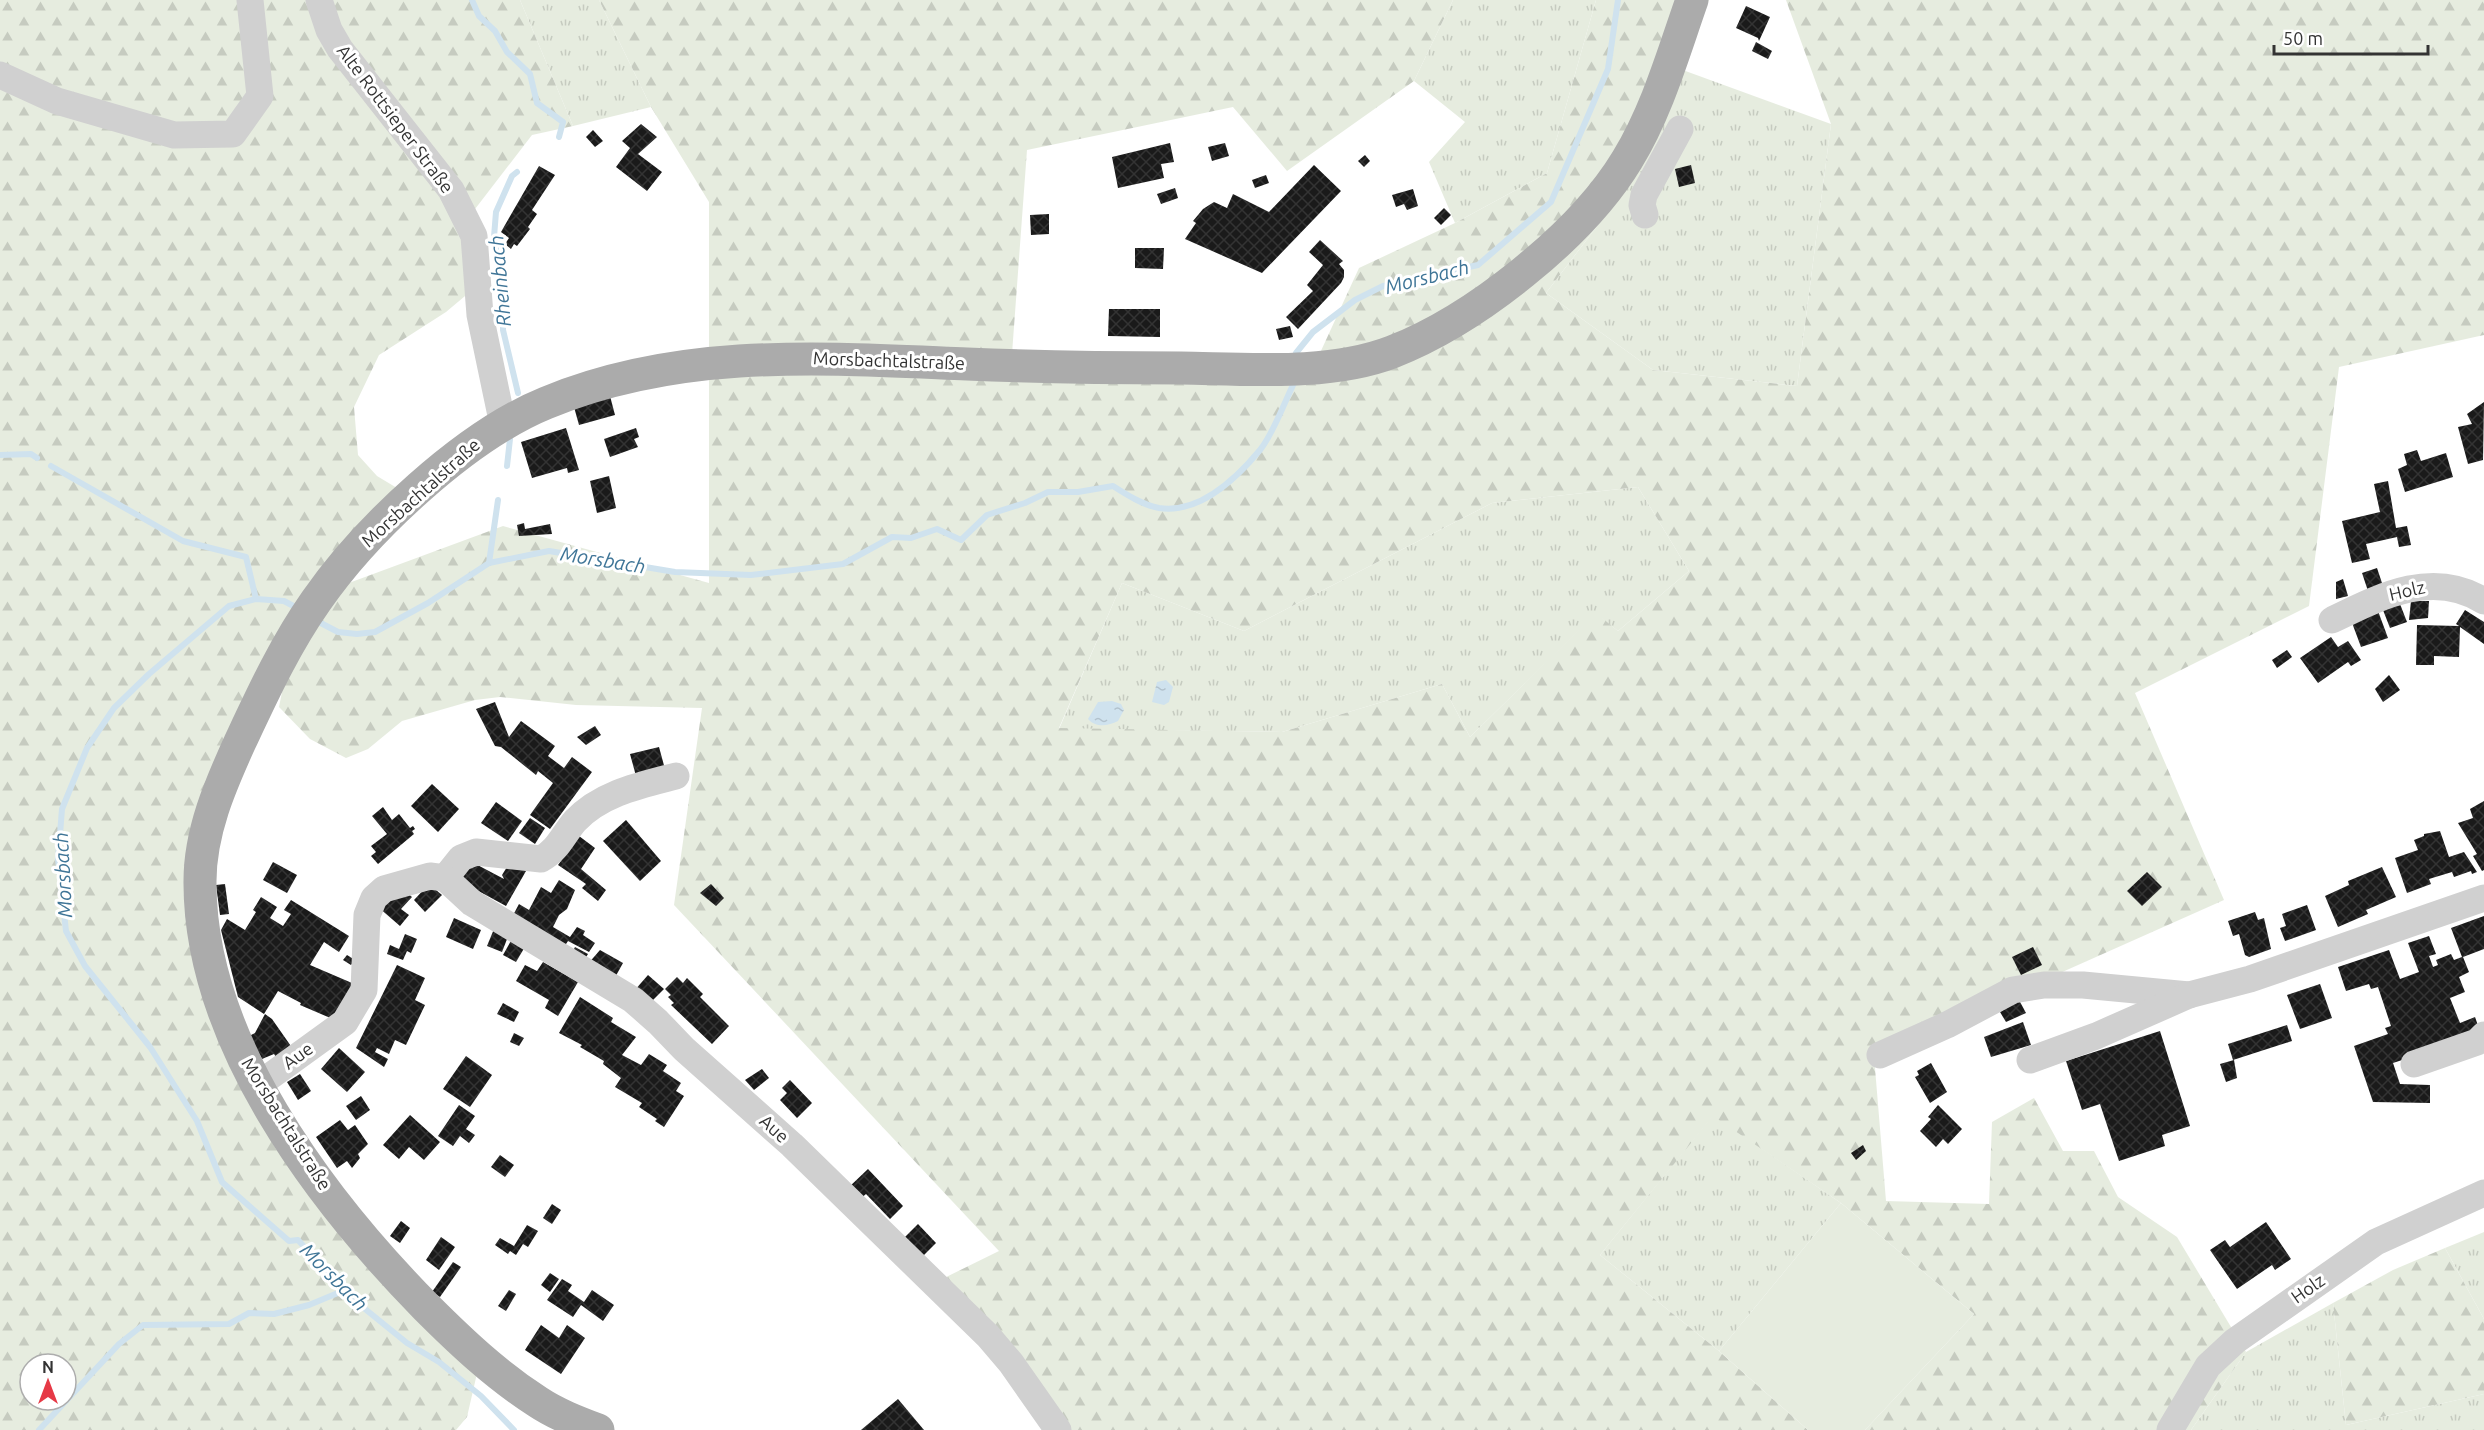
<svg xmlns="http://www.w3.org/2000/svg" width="2484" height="1430" font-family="Ubuntu,sans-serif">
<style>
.grass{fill:url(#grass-tufts)}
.forest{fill:url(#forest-firs);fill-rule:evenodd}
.pitch{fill:#e6ecdf}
.water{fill:url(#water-ripples)}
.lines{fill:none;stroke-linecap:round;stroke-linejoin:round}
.stream{stroke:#cfe2ee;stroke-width:6}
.building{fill:url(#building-cross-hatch)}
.minor{stroke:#d0d0d0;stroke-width:27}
.major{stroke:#ababab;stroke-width:33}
.labels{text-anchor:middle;stroke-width:6;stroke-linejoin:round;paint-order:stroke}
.street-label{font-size:18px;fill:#333;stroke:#fff}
.water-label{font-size:20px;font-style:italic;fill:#3f7597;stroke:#fff}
</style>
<defs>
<pattern id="grass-tufts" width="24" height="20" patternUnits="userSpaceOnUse" patternTransform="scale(1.5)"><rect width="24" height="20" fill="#e6ecdf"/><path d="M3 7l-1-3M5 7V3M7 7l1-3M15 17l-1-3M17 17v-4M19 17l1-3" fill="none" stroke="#c6cbc0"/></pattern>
<pattern id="forest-firs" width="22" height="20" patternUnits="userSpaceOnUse" patternTransform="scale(1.5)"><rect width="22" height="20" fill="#e6ecdf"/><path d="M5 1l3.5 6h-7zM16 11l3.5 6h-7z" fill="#c6cbc0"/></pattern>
<pattern id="water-ripples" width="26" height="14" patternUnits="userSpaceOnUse" patternTransform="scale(1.5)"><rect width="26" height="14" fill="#cfe2ee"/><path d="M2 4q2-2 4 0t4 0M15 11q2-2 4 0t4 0" fill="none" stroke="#b2c2cd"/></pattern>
<pattern id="building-cross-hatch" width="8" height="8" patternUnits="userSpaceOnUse" patternTransform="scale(1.5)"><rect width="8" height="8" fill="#1a1a1a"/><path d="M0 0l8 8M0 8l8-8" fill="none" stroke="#333"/></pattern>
</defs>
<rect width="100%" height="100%" fill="#fff"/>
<g class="grass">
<path d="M520,0H599L651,107L573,126Z"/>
<path d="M1453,0H1596L1547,173L1455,223L1429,162L1465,122L1414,81Z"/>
<path d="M1680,69L1831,124L1797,386L1653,370L1546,293L1624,191Z"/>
<path d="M1638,487L1689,571L1618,631L1596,614L1470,737L1442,684L1282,732L1059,729L1122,583L1244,631L1492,503Z"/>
<path d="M1713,1115L1841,1203L1719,1351L1600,1255Z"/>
<path d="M2484,1232V1319L2445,1248Z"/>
<path d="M2333,1303L2346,1425L2484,1394V1430H2191L2246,1352Z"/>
</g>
<g class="forest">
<path d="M0,0H520L573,126L532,135L462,226L471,291L446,312L379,355L354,407L358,455L377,476L402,491L205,810L234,1049L478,1369L467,1417L456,1430H0ZM30,1364H66V1400H30Z"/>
<path d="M599,0H1453L1414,81L1287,171L1233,107L1027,150L1010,381L1309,377L1359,268L1455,223L1547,173L1596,0H1709L1624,191L1546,293L1653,370L1797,386L1831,124L1786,0H2484V335L2339,367L2309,606L2135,693L2224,900L1874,1056L1886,1201L1989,1204L1992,1122L2034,1098L2063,1151H2094L2118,1197L2177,1237L2246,1352L2191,1430H1865L1974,1314L1841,1203L1713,1116L1600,1255L1719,1351L1808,1430H1062L936,1282L999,1251L674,905L702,708L576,705L500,697L475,700L402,721L368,749L346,758L310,739L279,707L283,687L338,587L503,526L709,583V202L651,107ZM1638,487L1689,571L1618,631L1596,613L1470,737L1442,684L1282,732L1059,728L1122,583L1244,631L1492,503Z"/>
<path d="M2445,1248L2484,1319V1394L2346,1425L2333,1303L2393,1270Z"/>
</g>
<path class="pitch" d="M1841,1203L1974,1314L1865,1430H1808L1719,1351Z"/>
<g class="water">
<path d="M1166,680L1173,687L1169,702L1164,705L1152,702L1157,682Z"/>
<path d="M1112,701L1121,704L1124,710L1118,721C1108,726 1096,728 1088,719L1098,702Z"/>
</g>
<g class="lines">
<g class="stream">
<path d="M472,0L479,16L495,31L507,52L530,74L537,103L563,122L559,137"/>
<path d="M517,172L512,176L496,212L494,237L503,293V330L518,393"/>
<path d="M1296,361V353L1313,332L1355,300L1383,286L1478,265L1551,202L1608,69L1618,0"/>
<path d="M0,455L31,454L37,458"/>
<path d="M51,466L183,541L246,557L256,599"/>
<path d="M507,466L510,439"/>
<path d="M489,563L498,500"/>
<path d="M299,609L284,601L256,599L229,606L149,674L114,708L87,748L62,809L58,859L66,931L85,966L150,1047L197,1121L222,1182L289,1241L298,1240L349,1296L407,1343L439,1362L481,1396L514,1430"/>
<path d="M315,620L338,632L357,634L375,632L428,603L489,563L549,551L675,572L751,575L843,564L892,537L911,538L937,529L961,540L987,515L1025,503L1048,492H1078L1113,486C1127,495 1143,505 1159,508C1199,514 1236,479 1260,450C1274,433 1285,400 1296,379"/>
<path d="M39,1430L119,1344L143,1325L229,1324L249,1313L274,1314L309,1305L345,1290"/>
</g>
</g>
<g class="building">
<path d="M1746,6L1770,17L1759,41L1758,38L1736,28Z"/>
<path d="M1756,42L1772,51L1768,59L1752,51Z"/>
<path d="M641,124L657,137L638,154L662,172L647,191L616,167L630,148L622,141Z"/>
<path d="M593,130L603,141L595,147L586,137Z"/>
<path d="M1170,143L1174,162L1161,164L1164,178L1118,188L1112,157Z"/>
<path d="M1225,143L1229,156L1212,161L1208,147Z"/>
<path d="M1365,155L1370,161L1364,167L1358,161Z"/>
<path d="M1314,165L1341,191L1262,273L1185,239L1196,223L1193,221L1203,209L1214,202L1227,208L1233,194L1269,212Z"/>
<path d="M1691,165L1695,183L1679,187L1675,169Z"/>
<path d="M539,166L555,175L532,210L537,214L528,227L530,229L517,246L514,244L511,249L505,244L509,238L501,232Z"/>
<path d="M1266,175L1269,183L1255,188L1252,180Z"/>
<path d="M1175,188L1178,198L1161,204L1157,194Z"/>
<path d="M1413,189L1418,206L1407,210L1404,204L1396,207L1392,195Z"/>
<path d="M1444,208L1451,215L1441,225L1434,218Z"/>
<path d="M1049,214V234L1031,235L1030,215Z"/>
<path d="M1320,240L1343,261L1339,264L1344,270V277L1341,283L1298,329L1286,317L1313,291L1307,285L1323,265L1309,252Z"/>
<path d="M1135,248H1164L1163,269L1135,268Z"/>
<path d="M1109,309H1160V337L1108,336Z"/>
<path d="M1290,326L1293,337L1279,340L1276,329Z"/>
<path d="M610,396L615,415L579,425L574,407Z"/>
<path d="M2484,402L2483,460L2468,464L2458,427L2472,424L2467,414Z"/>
<path d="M566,428L579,470L568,473L567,468L532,478L521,442Z"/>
<path d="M636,428L639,437L634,439L638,447L610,457L604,439Z"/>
<path d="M2417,450L2421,461L2446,453L2453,477L2405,492L2398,469L2407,465L2404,454Z"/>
<path d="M609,476L616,508L597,513L590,481Z"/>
<path d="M2388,481L2396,528L2407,526L2411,545L2399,547L2397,537L2366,544L2370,559L2352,563L2342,521L2380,512L2374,484Z"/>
<path d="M524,523L525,529L550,524L552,534L519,536L517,525Z"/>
<path d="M2377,568L2383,586L2368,591L2362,573Z"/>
<path d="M2343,579L2348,596L2336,599V582Z"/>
<path d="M2411,601H2429L2428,618L2409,620Z"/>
<path d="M2400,604L2407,622L2390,628L2383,610Z"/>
<path d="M2465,610L2484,622V644L2460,627L2459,657L2434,656V665H2416L2417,625L2459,626L2456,624Z"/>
<path d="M2378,611L2388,638L2361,647L2351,620Z"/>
<path d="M2331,637L2338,647L2348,641L2361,660L2351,666L2348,662L2318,683L2300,658Z"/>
<path d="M2287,650L2292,657L2277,668L2272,660Z"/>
<path d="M2389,675L2400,690L2383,702L2375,689Z"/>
<path d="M495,702L509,737L521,721L555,746L548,756L564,768L572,757L592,772L550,829L530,815L553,783L538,771L536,775L501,747L495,746L476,709Z"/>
<path d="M595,726L601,735L586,745L577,737Z"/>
<path d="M659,747L665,769L636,776L630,754Z"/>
<path d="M432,784L459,809L438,832L411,806Z"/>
<path d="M2484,801V870L2482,871L2473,856L2477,854L2458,823L2473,818L2470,809Z"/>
<path d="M496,802L522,821L508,841L481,823Z"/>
<path d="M383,807L392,820L399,814L410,828L413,826L415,829L412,831L414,834L378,864L371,856L376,852L371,846L387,834L372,816Z"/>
<path d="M530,818L545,828L535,844L519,833Z"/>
<path d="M626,820L661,861L640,881L603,841Z"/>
<path d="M2440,831L2449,857L2464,852L2477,872L2472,874L2471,871L2454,877L2452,872L2429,879L2431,884L2407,893L2395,858L2418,850L2414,840L2424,836V834Z"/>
<path d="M579,836L595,848L581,869L606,890L598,901L582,888L586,884L558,865Z"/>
<path d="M470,861L504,879L502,875L507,867L515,865L526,871L506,906L460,881Z"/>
<path d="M273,862L297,875L287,893L263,880Z"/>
<path d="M2382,867L2396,897L2366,910L2368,914L2338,927L2325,896L2349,885L2348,881Z"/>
<path d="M2147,872L2162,887L2142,906L2127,891Z"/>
<path d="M559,880L575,890L567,909L559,915L553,927L570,937L577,927L585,931L583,935L595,943L589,952L568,941L562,950L511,919L519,904L529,910L541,887L551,893Z"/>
<path d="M225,884L229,914L220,915L216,885Z"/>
<path d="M429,884L442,895L425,912L414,900Z"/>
<path d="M711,884L724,898L716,906L700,893Z"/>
<path d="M404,890L412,897L401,909L409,915L400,926L378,907Z"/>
<path d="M261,897L277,907L270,918L283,926L291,914L284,910L291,900L349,936L339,952L324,942L310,965L359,986L335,1020L300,1005L301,1003L278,991L264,1014L238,997L221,930L227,919L245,930L256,912L253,910Z"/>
<path d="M2307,905L2316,930L2285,941L2280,928L2286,926L2282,914Z"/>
<path d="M2255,912L2258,920L2264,918L2271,949L2249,957L2245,955L2239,934L2233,936L2228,921Z"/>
<path d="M2484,916V949L2463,957L2469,972L2459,977L2465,992L2450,998L2460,1023L2475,1017L2481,1034L2393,1063L2400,1084L2430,1085V1103L2373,1102L2354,1046L2388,1034L2385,1028L2391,1026L2378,987L2371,989L2369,984L2346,991L2338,967L2389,950L2400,979L2419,972L2408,943L2429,936L2436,954L2429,956L2433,967L2438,965L2436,960L2451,954L2454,960L2462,957L2451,928Z"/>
<path d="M454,918L481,930L473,949L446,937Z"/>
<path d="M494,929L509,934L502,952L487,946Z"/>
<path d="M405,934L417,939L411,953L407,951L403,960L387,954L390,945L399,949Z"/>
<path d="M513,937L526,945L516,962L503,955Z"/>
<path d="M575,947L588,954L583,962L571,955Z"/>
<path d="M2033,947L2042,965L2021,975L2012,957Z"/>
<path d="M600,950L623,963L613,981L587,965Z"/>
<path d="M347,955L355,960L351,965L343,960Z"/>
<path d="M543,962L578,982L558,1016L545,1008L549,1000L516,981L525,965L537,971Z"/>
<path d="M397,965L425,978L415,1000L425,1005L406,1045L395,1040L389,1054L377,1048L375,1052L388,1059L384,1067L356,1048Z"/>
<path d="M648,975L664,989L649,1004L634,991Z"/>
<path d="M677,977L683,983L687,978L703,994L700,997L729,1026L712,1044L671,1005L674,1003L668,997L671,995L665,989Z"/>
<path d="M2320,984L2332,1018L2300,1029L2287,995Z"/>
<path d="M580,997L613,1018L611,1022L636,1037L622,1055L641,1065L649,1054L667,1065L663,1071L681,1083L676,1091L684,1096L664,1127L655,1121L657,1119L639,1107L642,1103L615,1087L621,1078L603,1064L604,1061L580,1047L582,1045L559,1033Z"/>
<path d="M2019,1000L2026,1013L2006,1022L2000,1012Z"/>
<path d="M503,1003L519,1012L514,1022L497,1014Z"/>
<path d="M265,1014L272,1019L293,1049L278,1060L274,1054L262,1059L249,1036L255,1033Z"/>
<path d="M2023,1022L2031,1045L1991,1057L1984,1037Z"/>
<path d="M2287,1025L2292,1041L2233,1060L2228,1044Z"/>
<path d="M2160,1031L2190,1126L2162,1135L2165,1146L2119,1161L2100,1104L2082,1110L2066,1061Z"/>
<path d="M514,1033L524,1038L519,1046L510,1042Z"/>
<path d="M339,1048L365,1072L347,1092L321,1069Z"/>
<path d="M466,1056L492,1075L470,1107L443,1089Z"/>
<path d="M2234,1060L2237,1078L2226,1082L2220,1064Z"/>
<path d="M1931,1063L1947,1092L1930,1103L1915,1077L1919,1075L1917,1071Z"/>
<path d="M762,1069L769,1078L754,1090L745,1080Z"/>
<path d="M300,1074L311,1091L298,1100L287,1082Z"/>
<path d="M790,1080L812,1103L797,1118L780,1100L787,1093L782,1088Z"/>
<path d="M361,1096L370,1110L356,1120L346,1106Z"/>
<path d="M459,1105L475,1116L466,1129L475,1135L469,1143L460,1136L453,1146L438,1136Z"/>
<path d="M1938,1105L1962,1129L1948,1144L1943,1139L1936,1147L1920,1131L1931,1119L1928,1117Z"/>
<path d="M410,1115L440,1142L424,1160L409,1147L399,1159L383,1145Z"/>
<path d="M340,1120L348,1130L355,1125L368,1144L358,1154L360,1158L352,1168L347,1161L337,1168L316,1137Z"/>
<path d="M1863,1145L1866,1151L1856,1160L1851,1153Z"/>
<path d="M500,1155L514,1165L505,1177L491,1167Z"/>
<path d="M868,1169L903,1206L890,1219L866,1194L859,1200L848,1188Z"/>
<path d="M552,1204L561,1210L552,1224L543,1218Z"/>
<path d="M401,1221L410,1228L400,1243L390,1236Z"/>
<path d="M2266,1222L2291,1259L2275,1270L2272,1265L2237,1289L2210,1250L2225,1240L2230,1247Z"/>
<path d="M918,1224L936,1243L920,1259L902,1240Z"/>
<path d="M527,1225L538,1231L528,1247L523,1244L516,1255L510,1251L508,1254L495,1245L500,1238L514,1246Z"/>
<path d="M441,1237L455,1247L439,1270L426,1260Z"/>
<path d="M453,1262L461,1267L440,1297L432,1292Z"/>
<path d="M550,1273L559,1279L550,1292L541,1285Z"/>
<path d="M562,1279L572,1285L568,1291L584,1302L592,1290L614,1305L603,1321L581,1305L573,1317L547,1300Z"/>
<path d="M509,1290L516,1294L506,1311L498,1306Z"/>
<path d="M541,1325L559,1338L567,1325L585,1338L561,1374L525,1350Z"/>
<path d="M898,1399L924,1430H861Z"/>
</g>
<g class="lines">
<g class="minor">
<path d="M319,0L329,30L340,49L451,190L474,236L480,315L503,425"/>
<path d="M0,75L57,101L174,135L233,134L260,96L250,0"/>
<path d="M1645,215L1642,205L1644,195L1680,129"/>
<path d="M2332,620C2381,596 2433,569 2484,601"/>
<path d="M445,878L461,858L476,852L541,859C558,850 563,835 575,821C601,793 641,785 676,776"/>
<path d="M1880,1055L1947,1025L2013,990L2044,985H2083L2189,995"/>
<path d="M2030,1060L2096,1036L2189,995L2250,979L2484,898"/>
<path d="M2414,1064L2477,1042L2484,1035"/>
<path d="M258,1085L345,1022L364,990L367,915L374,898L384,889L430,876L445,878L472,903L633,1000L658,1022L684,1049L792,1145L988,1336L1011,1363L1058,1430"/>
<path d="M2170,1430L2208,1366L2235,1341L2376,1242L2484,1193"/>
</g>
<path class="major" d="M598,1430C577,1422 556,1414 538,1402C496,1375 461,1342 426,1307C320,1199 199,1040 200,881C200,832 220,786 240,742C263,693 285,645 316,601C366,529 465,436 546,403C681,347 825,358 967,364C1038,367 1110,368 1181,368C1247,369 1330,376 1392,352C1474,320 1581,236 1627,160C1657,111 1673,54 1692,0"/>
</g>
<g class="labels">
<g class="street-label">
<text transform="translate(395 119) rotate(53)" y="6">Alte Rottsieper Straße</text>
<text transform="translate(889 361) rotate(2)" y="6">Morsbachtalstraße</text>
<text transform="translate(421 493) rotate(-42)" y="6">Morsbachtalstraße</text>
<text transform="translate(2407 591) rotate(-13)" y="6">Holz</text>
<text transform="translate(298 1056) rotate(-36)" y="6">Aue</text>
<text transform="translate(286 1124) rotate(58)" y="6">Morsbachtalstraße</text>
<text transform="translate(774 1129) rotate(42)" y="6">Aue</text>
<text transform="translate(2308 1289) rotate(-35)" y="6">Holz</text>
</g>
<g class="water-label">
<text transform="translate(1427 277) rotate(-14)" y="7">Morsbach</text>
<text transform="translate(500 281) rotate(-95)" y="7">Rheinbach</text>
<text transform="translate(603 560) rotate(9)" y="7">Morsbach</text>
<text transform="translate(63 875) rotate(-93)" y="7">Morsbach</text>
<text transform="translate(334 1277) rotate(45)" y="7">Morsbach</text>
</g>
</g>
<g transform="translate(48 1382)"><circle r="28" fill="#ffffff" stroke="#adadad" stroke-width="1.5"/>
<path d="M0-4.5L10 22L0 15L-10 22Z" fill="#e63946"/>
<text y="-9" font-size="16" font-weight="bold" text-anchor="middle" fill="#333333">N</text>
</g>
<path d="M2274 45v9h154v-9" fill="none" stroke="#333333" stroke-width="3"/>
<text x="2283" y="45" font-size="18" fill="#333333" stroke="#ffffff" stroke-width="4.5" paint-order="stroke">50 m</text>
</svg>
